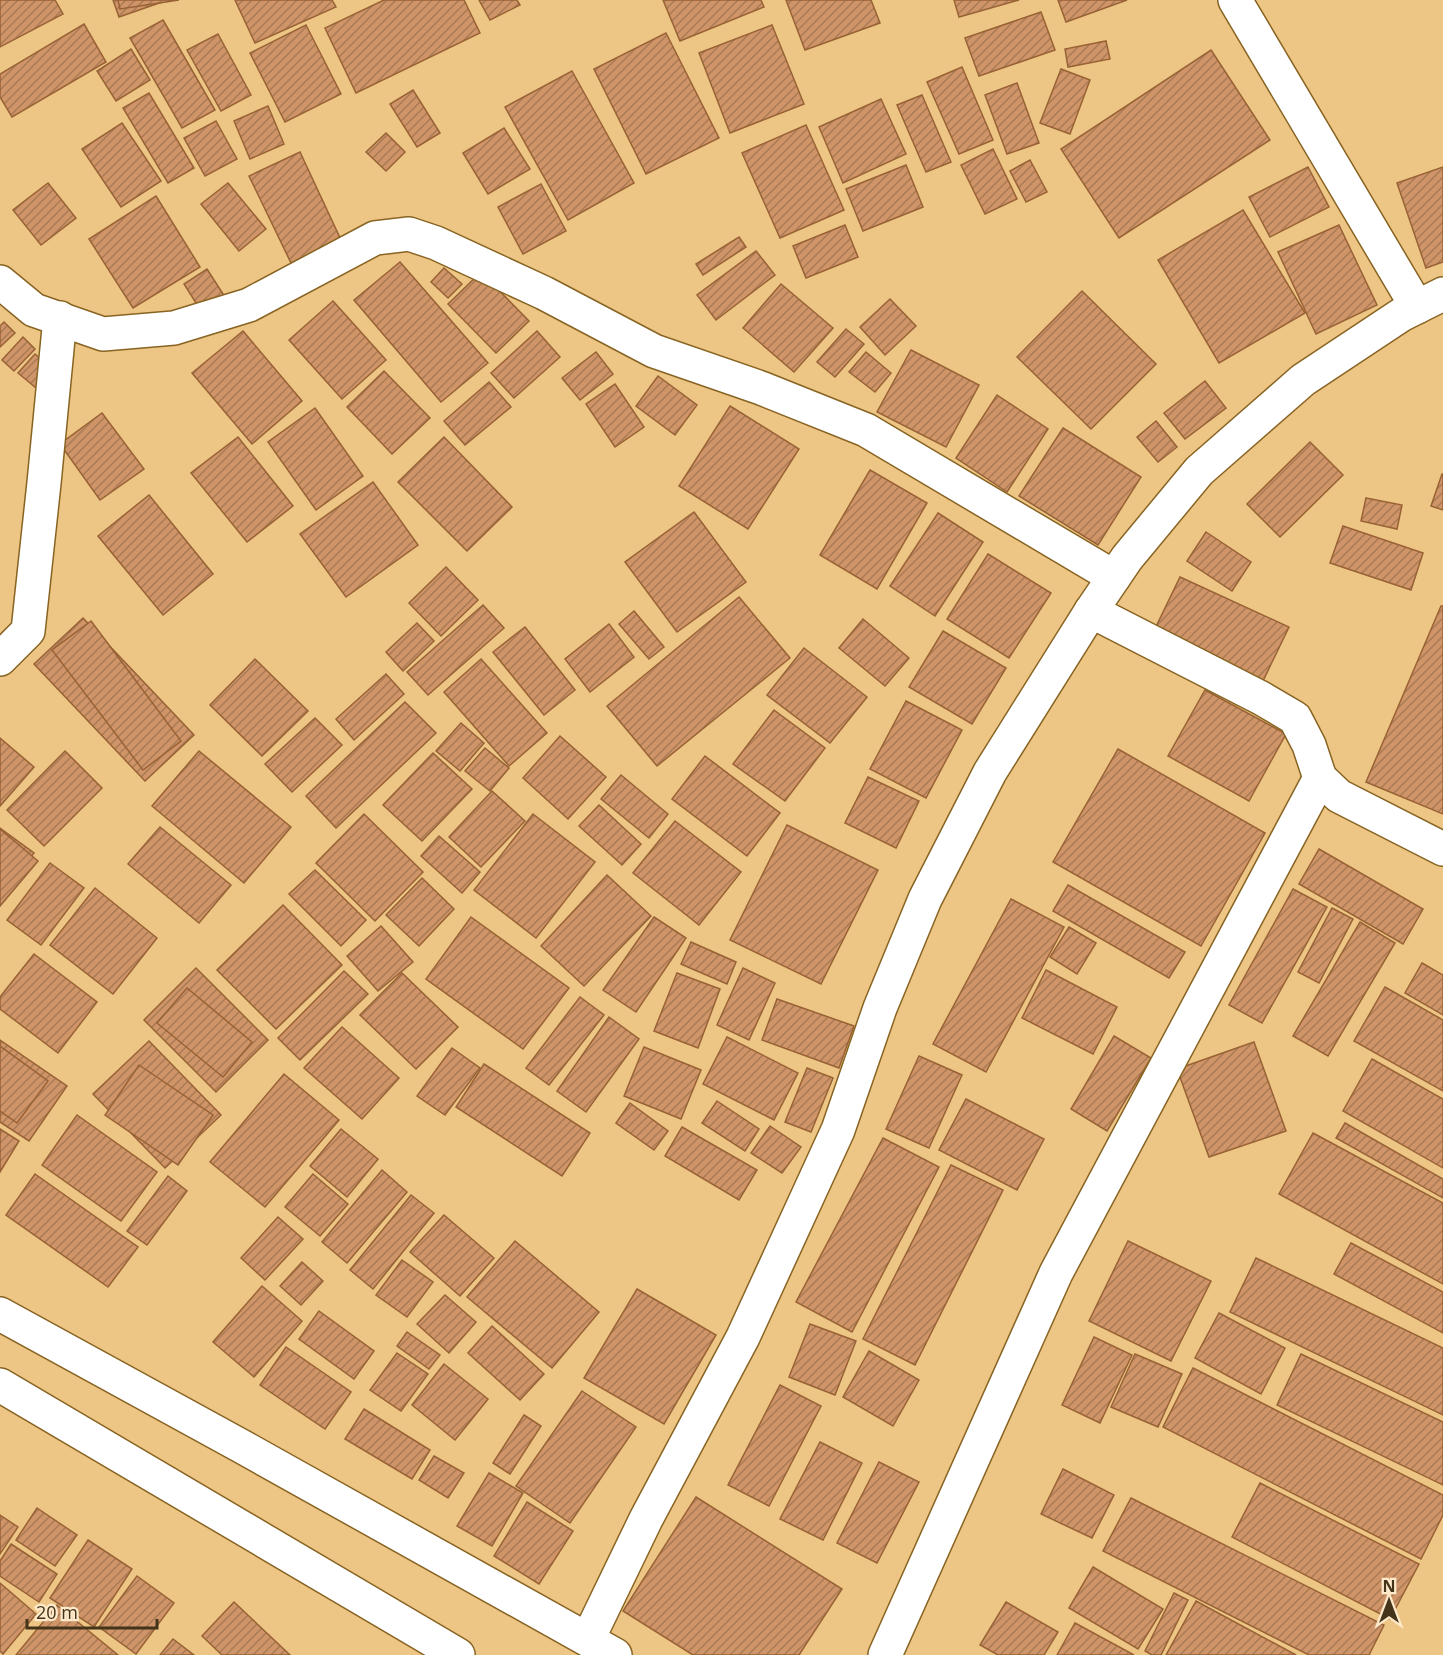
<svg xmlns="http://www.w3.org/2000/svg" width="1443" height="1655" font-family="'Open Sans',sans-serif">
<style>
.building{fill:url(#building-hatch);stroke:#986235;stroke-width:1.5}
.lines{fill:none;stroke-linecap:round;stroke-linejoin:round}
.minor-casing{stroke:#886423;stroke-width:36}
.highway-casing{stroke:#886423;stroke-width:36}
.minor{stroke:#fff;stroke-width:33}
.highway{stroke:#fff;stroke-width:33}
</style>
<defs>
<pattern id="building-hatch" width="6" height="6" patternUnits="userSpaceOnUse" patternTransform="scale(1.5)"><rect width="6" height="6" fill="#cf9568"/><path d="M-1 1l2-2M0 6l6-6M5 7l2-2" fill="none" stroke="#aa7a55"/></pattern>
</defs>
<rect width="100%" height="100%" fill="#edc585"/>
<g class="building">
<path d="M0,0H55L63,14L0,47Z"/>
<path d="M113,0H168L119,17Z"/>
<path d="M118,0H179L120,9Z"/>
<path d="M235,0H332L336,7L255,43Z"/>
<path d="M384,0H464L480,33L356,93L325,28Z"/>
<path d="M479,0H517L520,5L490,20Z"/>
<path d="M663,0H761L764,7L680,41Z"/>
<path d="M786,0H871L880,23L805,50Z"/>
<path d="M954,0H1019L959,17Z"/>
<path d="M1058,0H1127L1066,22Z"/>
<path d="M1041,12L1055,50L979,76L965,38Z"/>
<path d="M163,20L215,110L182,128L130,38Z"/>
<path d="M84,24L106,62L12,117L0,97V74Z"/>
<path d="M306,25L341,94L285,122L250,53Z"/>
<path d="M772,25L804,104L730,133L699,53Z"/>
<path d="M666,33L719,138L646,174L594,69Z"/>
<path d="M218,34L251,95L221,111L187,50Z"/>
<path d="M1106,41L1110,59L1068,67L1065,49Z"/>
<path d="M131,49L150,80L116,101L97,71Z"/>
<path d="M1211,50L1270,140L1119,238L1061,149Z"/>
<path d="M962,67L993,140L959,154L927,82Z"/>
<path d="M1061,69L1090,80L1070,134L1040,123Z"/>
<path d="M572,71L634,183L568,220L505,107Z"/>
<path d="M1017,83L1039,143L1007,154L985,95Z"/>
<path d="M413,90L440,133L417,147L390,104Z"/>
<path d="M149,93L194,168L168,183L123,108Z"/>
<path d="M922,95L951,162L926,172L897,105Z"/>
<path d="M881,99L906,154L843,183L819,127Z"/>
<path d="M268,106L284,144L250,159L234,121Z"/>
<path d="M216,121L237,159L205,176L184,138Z"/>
<path d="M122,123L161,181L121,207L82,149Z"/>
<path d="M806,125L844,210L780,238L742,153Z"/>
<path d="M504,128L530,169L488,194L463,153Z"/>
<path d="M386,133L405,152L386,171L366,152Z"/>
<path d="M993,149L1017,199L985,214L961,165Z"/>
<path d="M300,152L341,240L291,263L249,176Z"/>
<path d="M1030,160L1047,192L1026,202L1010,171Z"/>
<path d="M906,165L923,207L863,231L846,189Z"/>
<path d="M1308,167L1329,207L1270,237L1249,197Z"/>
<path d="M1443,167V262L1426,268L1397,183Z"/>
<path d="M48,183L76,218L41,245L13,210Z"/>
<path d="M228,183L266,229L239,251L201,204Z"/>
<path d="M541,184L566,231L523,254L498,207Z"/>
<path d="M156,196L200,267L133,308L89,239Z"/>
<path d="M1243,210L1305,313L1219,363L1158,260Z"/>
<path d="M845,225L858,257L806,278L793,246Z"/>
<path d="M1339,225L1377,305L1316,334L1278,252Z"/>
<path d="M739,237L746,247L703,275L696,264Z"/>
<path d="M756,251L775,275L716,320L697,295Z"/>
<path d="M400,262L488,363L441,402L354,300Z"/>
<path d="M444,268L462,284L448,298L431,282Z"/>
<path d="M207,269L225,297L201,311L184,284Z"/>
<path d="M481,272L529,321L496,353L448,304Z"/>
<path d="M781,284L833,328L794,372L743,328Z"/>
<path d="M1082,291L1156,364L1091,429L1017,357Z"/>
<path d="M890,299L916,326L885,355L860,327Z"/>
<path d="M333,301L386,360L342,399L289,340Z"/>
<path d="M4,322L15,333L0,347V326Z"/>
<path d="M846,329L864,344L835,377L817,362Z"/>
<path d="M243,331L302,401L252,444L192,373Z"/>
<path d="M537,331L560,357L514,398L491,373Z"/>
<path d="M23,337L35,349L14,371L2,360Z"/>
<path d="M911,350L979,385L946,447L877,412Z"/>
<path d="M596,352L613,374L580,400L562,378Z"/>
<path d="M866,352L891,373L875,392L849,372Z"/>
<path d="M35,354L52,368L36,388L18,373Z"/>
<path d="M384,371L430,418L392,454L347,407Z"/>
<path d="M658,376L697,405L675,435L636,406Z"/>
<path d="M1205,381L1226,408L1185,439L1164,413Z"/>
<path d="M489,382L511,407L465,445L444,421Z"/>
<path d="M615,384L644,427L615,447L586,404Z"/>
<path d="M997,395L1048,429L1007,492L956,458Z"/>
<path d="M730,406L799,449L748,529L679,486Z"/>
<path d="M315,408L363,476L316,510L268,442Z"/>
<path d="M102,413L144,469L100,500L60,444Z"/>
<path d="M1156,421L1177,447L1158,462L1137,437Z"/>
<path d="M1063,428L1141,477L1098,545L1019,496Z"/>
<path d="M238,437L293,506L247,542L191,473Z"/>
<path d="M444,437L512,507L467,551L398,482Z"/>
<path d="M1310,442L1343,475L1280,537L1247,504Z"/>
<path d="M870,470L927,503L877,589L820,555Z"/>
<path d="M1442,474H1443V510L1431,506Z"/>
<path d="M373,482L418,545L346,597L300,534Z"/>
<path d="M149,495L213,574L163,615L98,536Z"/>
<path d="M1366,498L1402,505L1397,529L1361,521Z"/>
<path d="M694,512L746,582L677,632L625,562Z"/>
<path d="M938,513L983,542L935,616L890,586Z"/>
<path d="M1343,526L1423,553L1411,590L1330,563Z"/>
<path d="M1206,532L1251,562L1232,591L1187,561Z"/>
<path d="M988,554L1051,593L1009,658L947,619Z"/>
<path d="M446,567L478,600L441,636L409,603Z"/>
<path d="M1180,577L1289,627L1261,685L1152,635Z"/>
<path d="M739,597L790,658L657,766L607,706Z"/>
<path d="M483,605L504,628L428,695L407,672Z"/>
<path d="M1441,606H1443V814L1366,782Z"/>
<path d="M634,611L664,647L649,659L619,624Z"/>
<path d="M83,618L194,735L145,781L34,664Z"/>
<path d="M863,619L909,658L885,686L839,648Z"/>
<path d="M91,621L181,741L143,770L52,650Z"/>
<path d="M417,623L434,641L403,671L386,652Z"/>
<path d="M609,624L634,657L590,692L565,659Z"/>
<path d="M525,627L575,690L544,715L493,652Z"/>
<path d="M943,631L1006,668L972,724L909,687Z"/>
<path d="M804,648L867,697L830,743L767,695Z"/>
<path d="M255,659L308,711L262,756L210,705Z"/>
<path d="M481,659L547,733L509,766L444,692Z"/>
<path d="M386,674L404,694L354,740L336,719Z"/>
<path d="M1205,690L1286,734L1249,801L1168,756Z"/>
<path d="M906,701L962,730L926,798L870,769Z"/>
<path d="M405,702L436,733L336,828L306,796Z"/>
<path d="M774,710L825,748L785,801L733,764Z"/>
<path d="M315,718L342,745L292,792L265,764Z"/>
<path d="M461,723L484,743L460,771L436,751Z"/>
<path d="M560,736L606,777L568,819L523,778Z"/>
<path d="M0,738L34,767L0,806Z"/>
<path d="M485,748L509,768L490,791L465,771Z"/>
<path d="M1118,749L1265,833L1201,946L1053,862Z"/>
<path d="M65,751L102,788L44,846L7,810Z"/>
<path d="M199,751L291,827L244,883L152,806Z"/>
<path d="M433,753L472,789L422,841L383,805Z"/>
<path d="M705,756L780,813L747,856L672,799Z"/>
<path d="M621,775L668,814L649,838L601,799Z"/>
<path d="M868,777L919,801L896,848L845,823Z"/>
<path d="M492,791L525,821L481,867L449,837Z"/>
<path d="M599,805L641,844L622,865L579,826Z"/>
<path d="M364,814L423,872L375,921L316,863Z"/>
<path d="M533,814L595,862L536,938L474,890Z"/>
<path d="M675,821L741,872L699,925L633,873Z"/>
<path d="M787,825L878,870L821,984L730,940Z"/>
<path d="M160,827L231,885L199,923L128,864Z"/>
<path d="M0,828L34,853L0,899Z"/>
<path d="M0,829L38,861L0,906Z"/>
<path d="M439,836L480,872L462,893L421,856Z"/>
<path d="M1319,849L1423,909L1403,944L1299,884Z"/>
<path d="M50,863L84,888L41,945L7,920Z"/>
<path d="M315,870L366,920L341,946L289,894Z"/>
<path d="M607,875L651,916L584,986L541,946Z"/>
<path d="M422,878L454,909L419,946L386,915Z"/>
<path d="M1068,885L1185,952L1169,978L1053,911Z"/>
<path d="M95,888L157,938L113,994L50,945Z"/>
<path d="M1293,889L1327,907L1262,1023L1229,1005Z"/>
<path d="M1011,899L1064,927L986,1072L933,1044Z"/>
<path d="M283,905L342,965L276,1029L217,970Z"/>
<path d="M1332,908L1353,919L1319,983L1298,972Z"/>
<path d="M471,917L569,988L523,1049L426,979Z"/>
<path d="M654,917L686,938L636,1012L603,990Z"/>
<path d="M1360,922L1395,943L1328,1056L1293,1036Z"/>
<path d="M381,926L413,962L378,991L347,956Z"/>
<path d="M1069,927L1096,943L1077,974L1050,957Z"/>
<path d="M691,942L736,962L727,984L681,964Z"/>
<path d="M34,954L97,1002L58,1053L0,1009V997Z"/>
<path d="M1422,963L1443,975V1015L1405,993Z"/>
<path d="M196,968L268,1040L216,1092L144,1020Z"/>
<path d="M743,968L775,983L749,1040L717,1025Z"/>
<path d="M1046,970L1117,1007L1093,1054L1022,1018Z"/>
<path d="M344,971L368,994L300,1060L278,1038Z"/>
<path d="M402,973L458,1027L416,1069L360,1015Z"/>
<path d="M677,973L720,989L698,1048L654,1031Z"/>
<path d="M1385,987L1443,1020V1091L1354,1041Z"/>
<path d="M187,988L252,1042L223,1077L157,1023Z"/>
<path d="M580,997L604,1015L549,1085L526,1068Z"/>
<path d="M777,999L854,1026L839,1068L762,1040Z"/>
<path d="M609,1017L639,1039L586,1112L557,1091Z"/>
<path d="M342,1027L399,1078L362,1119L304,1068Z"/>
<path d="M1114,1036L1151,1058L1107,1131L1071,1109Z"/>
<path d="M727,1037L798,1073L774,1120L703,1084Z"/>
<path d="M0,1040L67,1086L29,1141L0,1122Z"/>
<path d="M149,1041L221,1115L165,1168L93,1094Z"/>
<path d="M1254,1042L1286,1131L1209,1157L1177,1069Z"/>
<path d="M0,1046L48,1081L17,1123L0,1111Z"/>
<path d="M644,1047L701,1070L681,1119L624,1096Z"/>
<path d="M452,1048L480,1068L445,1115L417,1096Z"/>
<path d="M919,1056L962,1075L929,1148L886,1129Z"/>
<path d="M1372,1059L1443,1099V1168L1343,1111Z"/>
<path d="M484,1064L590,1133L562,1176L456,1107Z"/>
<path d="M139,1065L213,1115L178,1165L105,1115Z"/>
<path d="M807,1068L833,1078L811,1132L785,1122Z"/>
<path d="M284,1074L339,1120L265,1207L210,1162Z"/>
<path d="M966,1099L1044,1139L1017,1190L939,1150Z"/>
<path d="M717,1101L759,1129L745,1151L702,1123Z"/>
<path d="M630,1103L668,1131L654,1150L616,1123Z"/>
<path d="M77,1115L157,1172L121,1221L42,1165Z"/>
<path d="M1345,1123L1443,1179V1198L1336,1138Z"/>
<path d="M770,1126L801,1147L782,1173L751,1153Z"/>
<path d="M682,1127L757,1170L739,1200L665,1156Z"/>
<path d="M0,1129L19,1141L0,1172Z"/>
<path d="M341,1129L378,1159L347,1197L310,1166Z"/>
<path d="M1313,1133L1443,1203V1284L1279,1194Z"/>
<path d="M883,1138L939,1167L852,1332L796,1302Z"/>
<path d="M951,1165L1003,1190L915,1365L863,1339Z"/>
<path d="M382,1170L407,1192L347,1263L322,1242Z"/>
<path d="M35,1174L138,1247L108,1287L6,1215Z"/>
<path d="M313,1174L348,1204L320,1236L285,1207Z"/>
<path d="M168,1176L187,1191L147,1245L127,1231Z"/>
<path d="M411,1195L434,1213L373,1289L350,1270Z"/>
<path d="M444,1215L494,1258L460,1296L410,1252Z"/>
<path d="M278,1217L303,1239L265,1280L241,1258Z"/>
<path d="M515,1241L599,1312L552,1368L467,1297Z"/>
<path d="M1128,1241L1211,1281L1171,1361L1089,1321Z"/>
<path d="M1351,1243L1443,1292V1333L1334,1274Z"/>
<path d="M1256,1258L1443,1348V1415L1230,1312Z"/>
<path d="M402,1260L433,1282L407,1317L376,1295Z"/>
<path d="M302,1262L323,1281L301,1305L280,1286Z"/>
<path d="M262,1286L302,1321L254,1377L213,1342Z"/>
<path d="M637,1289L716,1335L664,1424L584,1378Z"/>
<path d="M445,1295L476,1322L449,1353L417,1324Z"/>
<path d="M319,1311L374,1351L354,1379L299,1339Z"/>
<path d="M1219,1313L1285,1348L1261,1394L1195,1358Z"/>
<path d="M810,1324L856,1341L835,1395L789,1377Z"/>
<path d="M492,1326L544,1374L520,1400L468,1353Z"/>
<path d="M407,1332L440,1355L429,1369L397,1346Z"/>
<path d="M1094,1337L1132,1355L1100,1423L1062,1405Z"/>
<path d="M286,1347L351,1392L325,1429L260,1385Z"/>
<path d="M869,1351L919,1380L893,1426L843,1397Z"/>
<path d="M397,1353L428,1374L401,1411L370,1390Z"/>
<path d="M1135,1354L1182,1374L1158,1427L1111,1407Z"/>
<path d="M1301,1354L1443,1422V1485L1277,1405Z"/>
<path d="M444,1364L488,1399L455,1440L412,1405Z"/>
<path d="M1193,1368L1443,1495V1515L1421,1559L1163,1427Z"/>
<path d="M780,1385L821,1406L769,1506L728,1485Z"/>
<path d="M582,1391L636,1427L570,1523L516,1486Z"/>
<path d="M364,1409L430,1450L412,1479L345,1439Z"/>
<path d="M524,1415L541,1426L510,1474L493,1463Z"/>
<path d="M820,1442L862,1463L823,1540L780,1519Z"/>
<path d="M434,1456L464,1473L448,1498L419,1480Z"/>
<path d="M879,1462L919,1482L877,1563L837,1543Z"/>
<path d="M1063,1469L1114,1495L1092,1538L1041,1514Z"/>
<path d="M489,1473L523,1493L492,1546L457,1526Z"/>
<path d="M1260,1483L1419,1564L1390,1619L1232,1537Z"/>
<path d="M696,1497L842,1589L799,1655H693L623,1611Z"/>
<path d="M1131,1498L1384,1625L1369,1655H1309L1103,1551Z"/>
<path d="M527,1502L573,1531L539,1584L494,1556Z"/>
<path d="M37,1508L77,1535L55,1566L16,1540Z"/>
<path d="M0,1515L18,1527L0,1554Z"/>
<path d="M88,1540L132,1569L94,1627L50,1598Z"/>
<path d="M11,1544L57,1574L39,1602L0,1576V1561Z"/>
<path d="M1093,1567L1163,1609L1138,1649L1069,1608Z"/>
<path d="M137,1576L174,1603L136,1654L99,1627Z"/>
<path d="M0,1583L36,1614L3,1654L0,1651Z"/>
<path d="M1174,1593L1188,1600L1161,1655H1152L1145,1651Z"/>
<path d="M1196,1601L1296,1655H1166Z"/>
<path d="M234,1602L290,1655H222L202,1636Z"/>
<path d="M1006,1602L1058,1632L1044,1655H998L980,1645Z"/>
<path d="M57,1605L118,1655H16Z"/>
<path d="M1075,1623L1134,1655H1057Z"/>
<path d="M173,1639L194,1655H160Z"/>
</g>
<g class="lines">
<g class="minor-casing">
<g id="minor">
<path d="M1235,0L1417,307"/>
<path d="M0,282L34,310L103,334L174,328L249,305L375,238L409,234L436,243L544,293L654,351L761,388L866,430L1114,577"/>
<path d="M1091,611L1261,698L1295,718L1309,745L1320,778L1339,796L1443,849"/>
<path d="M0,659L28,631L44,483L60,318"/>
<path d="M588,1639L646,1519L743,1337L838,1130L880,1008L925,899L990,772L1091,611L1127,558L1199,471L1303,380L1401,315L1443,294"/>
<path d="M885,1655L1056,1273L1320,778"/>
</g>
</g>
<g class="highway-casing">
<g id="highway">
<path d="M0,1314L241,1446L615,1655"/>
<path d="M0,1385L458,1655"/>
</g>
</g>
<use href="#minor" class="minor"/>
<use href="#highway" class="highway"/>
</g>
<g transform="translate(1389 1601)" stroke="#fee9ca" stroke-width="4.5" paint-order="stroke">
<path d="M0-4.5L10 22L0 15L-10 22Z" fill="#44341a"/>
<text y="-9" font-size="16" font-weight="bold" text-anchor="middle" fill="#44341a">N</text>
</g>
<path d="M27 1619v9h130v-9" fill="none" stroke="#44341a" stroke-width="3"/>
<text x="36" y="1619" font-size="18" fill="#44341a" stroke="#fee9ca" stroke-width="4.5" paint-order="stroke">20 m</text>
</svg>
